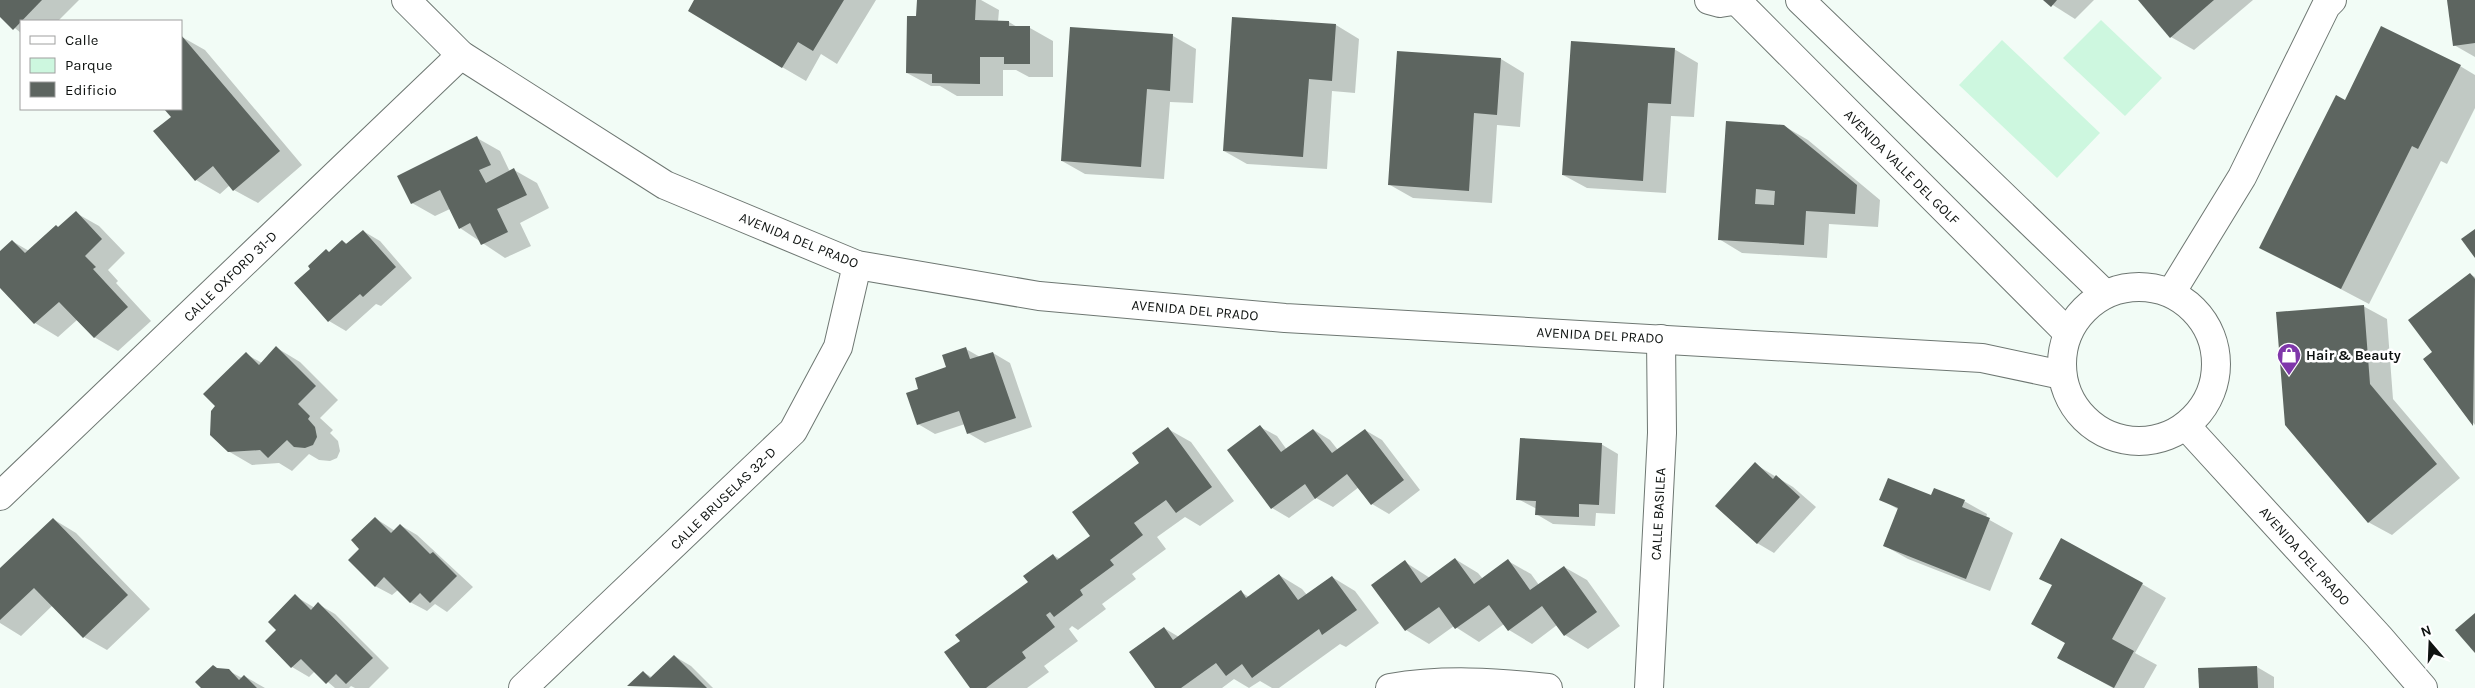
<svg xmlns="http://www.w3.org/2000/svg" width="2475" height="688" font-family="Karla,sans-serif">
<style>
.green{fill:#cdf7df}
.shadow{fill:#0003}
.building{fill:#5d6560;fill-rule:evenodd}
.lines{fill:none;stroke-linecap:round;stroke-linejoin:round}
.minor-casing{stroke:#6e7772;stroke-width:30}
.minor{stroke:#fff;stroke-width:28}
.labels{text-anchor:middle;stroke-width:5;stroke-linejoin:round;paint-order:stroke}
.street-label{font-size:14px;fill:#0e1210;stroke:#fff}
.poi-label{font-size:14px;font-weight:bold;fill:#0e1210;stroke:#fff;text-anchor:start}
</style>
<rect width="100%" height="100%" fill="#f2fcf6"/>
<g class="green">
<path d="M2101,20L2162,78L2125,116L2063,58Z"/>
<path d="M2002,40L2100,133L2057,178L1959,85Z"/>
</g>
<g class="shadow">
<path d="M0,0H79L58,21H21V33L0,16Z"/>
<path d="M696,0H876L837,64L821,54L806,81L782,67Z"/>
<path d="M918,0H981L999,10L998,22H1009L1019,28H1030L1053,41V77H1029L1016,70H1003V96H957L940,86H931L907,73L918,17Z"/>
<path d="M2045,0H2094L2075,19Z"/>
<path d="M2140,0H2253L2194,50L2171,37Z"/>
<path d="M2448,0H2475V57L2454,45Z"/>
<path d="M1336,25L1359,39L1355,93L1332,91L1327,169L1247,164L1224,151Z"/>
<path d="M1071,29L1173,36L1196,49L1193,103L1170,102L1164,179L1085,174L1062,161Z"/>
<path d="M182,37L205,50L302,165L258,203L234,190L230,185L220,194L196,180L155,132L173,117L166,109H181Z"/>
<path d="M1674,49L1698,63L1694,117L1671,116L1666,193L1587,188L1563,175Z"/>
<path d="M1501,59L1524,73L1520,127L1497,125L1492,203L1413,198L1390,185Z"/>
<path d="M2460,66L2475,75V108L2447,164L2441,161L2369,304L2261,247L2345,101Z"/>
<path d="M1784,126L1808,140L1880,200L1878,227L1829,224L1827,258L1742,253L1719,239Z"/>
<path d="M477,138L500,151L510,172L514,170L537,183L549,208L520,223L531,246L505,258L460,228L450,209L435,216L412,203Z"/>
<path d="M76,213L99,226L125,253L108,270L118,281L116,283L151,321L118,351L94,337L77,320L58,337L35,323L0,286V253L12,241L29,251Z"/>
<path d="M363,231L380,241L412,278L381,306L376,304L346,331L329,321L295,283L342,241L348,244Z"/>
<path d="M2470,274L2475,277V425L2424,360L2434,352Z"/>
<path d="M2363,306L2387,319L2393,399L2460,478L2392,535L2368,522Z"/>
<path d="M277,348L300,362L338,400L320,418L333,430L330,433L338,441L340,451L337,458L330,461L319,460L309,454L292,471L279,463L252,465L228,451L246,354L262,363Z"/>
<path d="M966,349L980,357L993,353L1010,363L1032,427L985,443L968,433L965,424L935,434L918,424L920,390L947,368Z"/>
<path d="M1260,427L1277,436L1287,450L1314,430L1330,440L1338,450L1365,430L1382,440L1420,490L1389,514L1372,504L1359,487L1333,507L1316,498L1289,518L1272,508Z"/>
<path d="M1168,429L1191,442L1234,501L1200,526L1185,517L1157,537L1166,549L1132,574L1136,579L1102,604L1106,609L1078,630L1072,626L1069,629L1078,641L1044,666L1049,672L1027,688H972L962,641L1029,582L1053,555L1060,559L1092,536L1141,463Z"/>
<path d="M1601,444L1618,454L1615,514L1596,513L1595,526L1553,524L1536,514L1537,509L1518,499Z"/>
<path d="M1755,464L1793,487L1816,507L1774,553L1757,543Z"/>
<path d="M1932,497L1964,501L1987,514L1986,518L2013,533L1990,591L1908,559L1885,546L1899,510L1881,499Z"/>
<path d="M375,518L395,531L400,525L417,535L473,587L447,612L435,604L427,611L410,602L398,590L392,595L375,586L361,549Z"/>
<path d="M53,519L76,533L150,609L107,650L84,637L53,605L21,636L0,623V570Z"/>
<path d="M1455,559L1478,573L1483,579L1508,561L1531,574L1539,585L1564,567L1587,580L1620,626L1588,649L1565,635L1557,625L1532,644L1509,630L1504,624L1479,642L1454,626L1429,644L1406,630L1373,585L1405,562L1430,578Z"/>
<path d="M1279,575L1302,589L1307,595L1332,577L1355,591L1379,623L1346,647L1340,644L1279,688H1272L1260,681L1249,688L1234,679L1222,688H1156L1164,628L1179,637L1241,592L1249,597Z"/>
<path d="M2142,584L2166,598L2135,653L2157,665L2144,688H2113L2082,671L2067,643Z"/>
<path d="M295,596L315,608L318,604L335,614L389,668L369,688H355L351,686L349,688H335L315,671L309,677L292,667L278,630Z"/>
<path d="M674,656L691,666L713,688L629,686L643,672L653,678Z"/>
<path d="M2257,667L2274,677V688H2201Z"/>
<path d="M219,670L229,671L242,678L244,676L265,688H203Z"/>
</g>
<g class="building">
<path d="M0,0H42L13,30L0,17Z"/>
<path d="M694,0H844L813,51L798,42L782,68L688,11Z"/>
<path d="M917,0H976L975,20L1009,21V26H1030V64H1004V57H980V84L932,83V74L906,73L907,16H916Z"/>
<path d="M2043,0H2057L2051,7Z"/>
<path d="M2138,0H2214L2170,38Z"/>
<path d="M2447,0H2475V43L2453,46Z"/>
<path d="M1232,17L1336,24L1332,81L1309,79L1303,157L1223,151Z"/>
<path d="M2381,26L2461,65L2418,149L2412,146L2341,289L2259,248L2336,95L2345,100Z"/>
<path d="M1070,27L1173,34L1170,91L1147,89L1141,167L1061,161Z"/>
<path d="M181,35L280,151L233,191L213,166L195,181L153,131L171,117L164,109H181Z"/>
<path d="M1571,41L1675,48L1671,104L1648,103L1643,181L1562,175Z"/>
<path d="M1397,51L1501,58L1497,115L1474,113L1469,191L1388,185Z"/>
<path d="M1726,121L1784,125L1857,185L1855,214L1806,211L1804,245L1718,240ZM1756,189L1775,191L1774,205L1755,204Z"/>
<path d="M477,136L491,165L479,170L486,183L514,168L527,195L497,209L508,232L481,245L470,223L459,229L440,190L411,204L397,176Z"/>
<path d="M76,211L102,239L85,256L96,267L93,269L128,307L94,338L59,302L34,324L0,288V251L12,240L25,253L56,225L58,227Z"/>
<path d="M2475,229V258L2461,239Z"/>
<path d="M363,230L396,267L363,297L360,294L328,322L294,283L310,269L308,266L326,249L329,252L342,240L346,244Z"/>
<path d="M2470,273L2475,279L2473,426L2423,359L2432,352L2408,320Z"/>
<path d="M2364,305L2370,384L2437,464L2368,523L2285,425L2276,312Z"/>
<path d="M276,346L316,386L298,404L310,416L308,419L315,427L317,437L313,445L305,448L294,447L287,440L268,458L260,450L228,452L210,435L211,411L215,406L203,394L246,352L259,365Z"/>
<path d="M966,347L970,359L993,352L1016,418L967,434L959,411L917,425L906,393L918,389L915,378L946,367L942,355Z"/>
<path d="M1260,425L1281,452L1313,429L1332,453L1365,429L1404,480L1371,505L1347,474L1315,499L1305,484L1271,509L1227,450Z"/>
<path d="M1168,427L1212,487L1176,513L1166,500L1134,523L1143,535L1110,560L1114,565L1080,590L1083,595L1054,617L1050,612L1046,615L1055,627L1022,652L1026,658L986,688H970L944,652L960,641L955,635L1028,582L1023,576L1053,554L1057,560L1090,536L1072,512L1139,463L1132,453Z"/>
<path d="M1520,438L1602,443L1599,505L1579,504V517L1535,515L1536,501L1516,500Z"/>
<path d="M1755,462L1773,479L1776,475L1800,497L1757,544L1715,506Z"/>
<path d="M1888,478L1931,495L1934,488L1965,500L1962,507L1990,518L1966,579L1883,546L1898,508L1879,500Z"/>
<path d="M375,517L391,533L400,524L430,554L433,552L457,576L430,603L420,593L410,603L384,577L375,587L348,560L359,549L351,540Z"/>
<path d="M53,518L128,595L83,638L34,588L0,620V568Z"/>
<path d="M2061,538L2143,583L2112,639L2134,651L2114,688L2057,658L2065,643L2031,624L2052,585L2039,579Z"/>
<path d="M1455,558L1474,584L1508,559L1530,590L1564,566L1597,612L1564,636L1542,606L1508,631L1489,605L1455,629L1439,607L1405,631L1371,585L1405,560L1421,583Z"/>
<path d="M1279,574L1298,600L1332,576L1357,610L1322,635L1319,629L1252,678L1242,664L1226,676L1216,663L1181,688H1155L1129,652L1164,627L1173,640L1241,590L1246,598Z"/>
<path d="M295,594L311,610L318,602L373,658L346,684L336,674L326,684L301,659L291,668L265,641L276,630L268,622Z"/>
<path d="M2475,613V653L2455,630Z"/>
<path d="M674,655L707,688L627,686L643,671L650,678Z"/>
<path d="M213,665L217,668L229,669L239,680L244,675L257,688H201L195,682Z"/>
<path d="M2257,666L2258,688H2199L2198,668Z"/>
</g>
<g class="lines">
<g class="minor-casing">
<g id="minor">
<path d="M406,0L461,55L665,185L857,265L1039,296L1285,318L1982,358L2062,375"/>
<path d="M1709,0L1720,3L1739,0"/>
<path d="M1800,0L2105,294"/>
<path d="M1737,1L2068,333"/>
<circle cx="2139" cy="364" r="77"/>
<path d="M2171,293L2242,177L2326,6L2332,0"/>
<path d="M2186,426L2379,637L2423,688"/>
<path d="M0,496L461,55"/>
<path d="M523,688L793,431L838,347L857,265"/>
<path d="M1390,688C1442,679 1495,682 1548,688"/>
<path d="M1649,688L1662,433L1661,339"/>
</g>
</g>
<use href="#minor" class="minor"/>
</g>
<defs>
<g id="shop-pin" transform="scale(1.25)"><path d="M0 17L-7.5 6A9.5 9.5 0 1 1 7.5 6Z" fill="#7f37aa" stroke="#fff"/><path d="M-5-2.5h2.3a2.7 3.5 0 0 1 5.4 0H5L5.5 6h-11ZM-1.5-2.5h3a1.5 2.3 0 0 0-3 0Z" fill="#fff"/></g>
</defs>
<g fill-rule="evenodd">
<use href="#shop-pin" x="2289" y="355"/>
</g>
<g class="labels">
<g class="street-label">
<text transform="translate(1902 167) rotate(45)" y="5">AVENIDA VALLE DEL GOLF</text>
<text transform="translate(799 240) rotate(22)" y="5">AVENIDA DEL PRADO</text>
<text transform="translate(230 276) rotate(-44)" y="5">CALLE OXFORD 31-D</text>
<text transform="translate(1195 310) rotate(5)" y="5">AVENIDA DEL PRADO</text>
<text transform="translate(1600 335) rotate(3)" y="5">AVENIDA DEL PRADO</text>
<text transform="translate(723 498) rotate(-44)" y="5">CALLE BRUSELAS 32-D</text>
<text transform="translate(1658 514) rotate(-87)" y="5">CALLE BASILEA</text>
<text transform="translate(2305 556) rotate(48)" y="5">AVENIDA DEL PRADO</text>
</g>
<g class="poi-label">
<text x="2306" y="360">Hair &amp; Beauty</text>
</g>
</g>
<rect x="20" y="20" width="162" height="90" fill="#ffffff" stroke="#9fa09f"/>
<rect x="30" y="36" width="25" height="8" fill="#ffffff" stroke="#9fa09f"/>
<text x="65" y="45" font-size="15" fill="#0e1210">Calle</text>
<rect x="30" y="58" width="25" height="15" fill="#cdf7df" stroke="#9fa09f"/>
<text x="65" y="70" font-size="15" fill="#0e1210">Parque</text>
<rect x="30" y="82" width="25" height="15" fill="#5d6560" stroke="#9fa09f"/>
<text x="65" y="95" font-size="15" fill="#0e1210">Edificio</text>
<g transform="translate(2430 643) rotate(341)" stroke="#ffffff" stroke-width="4" paint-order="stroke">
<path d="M0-4L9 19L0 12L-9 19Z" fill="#0e1210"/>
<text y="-8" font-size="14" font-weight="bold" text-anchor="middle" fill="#0e1210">N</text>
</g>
</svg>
